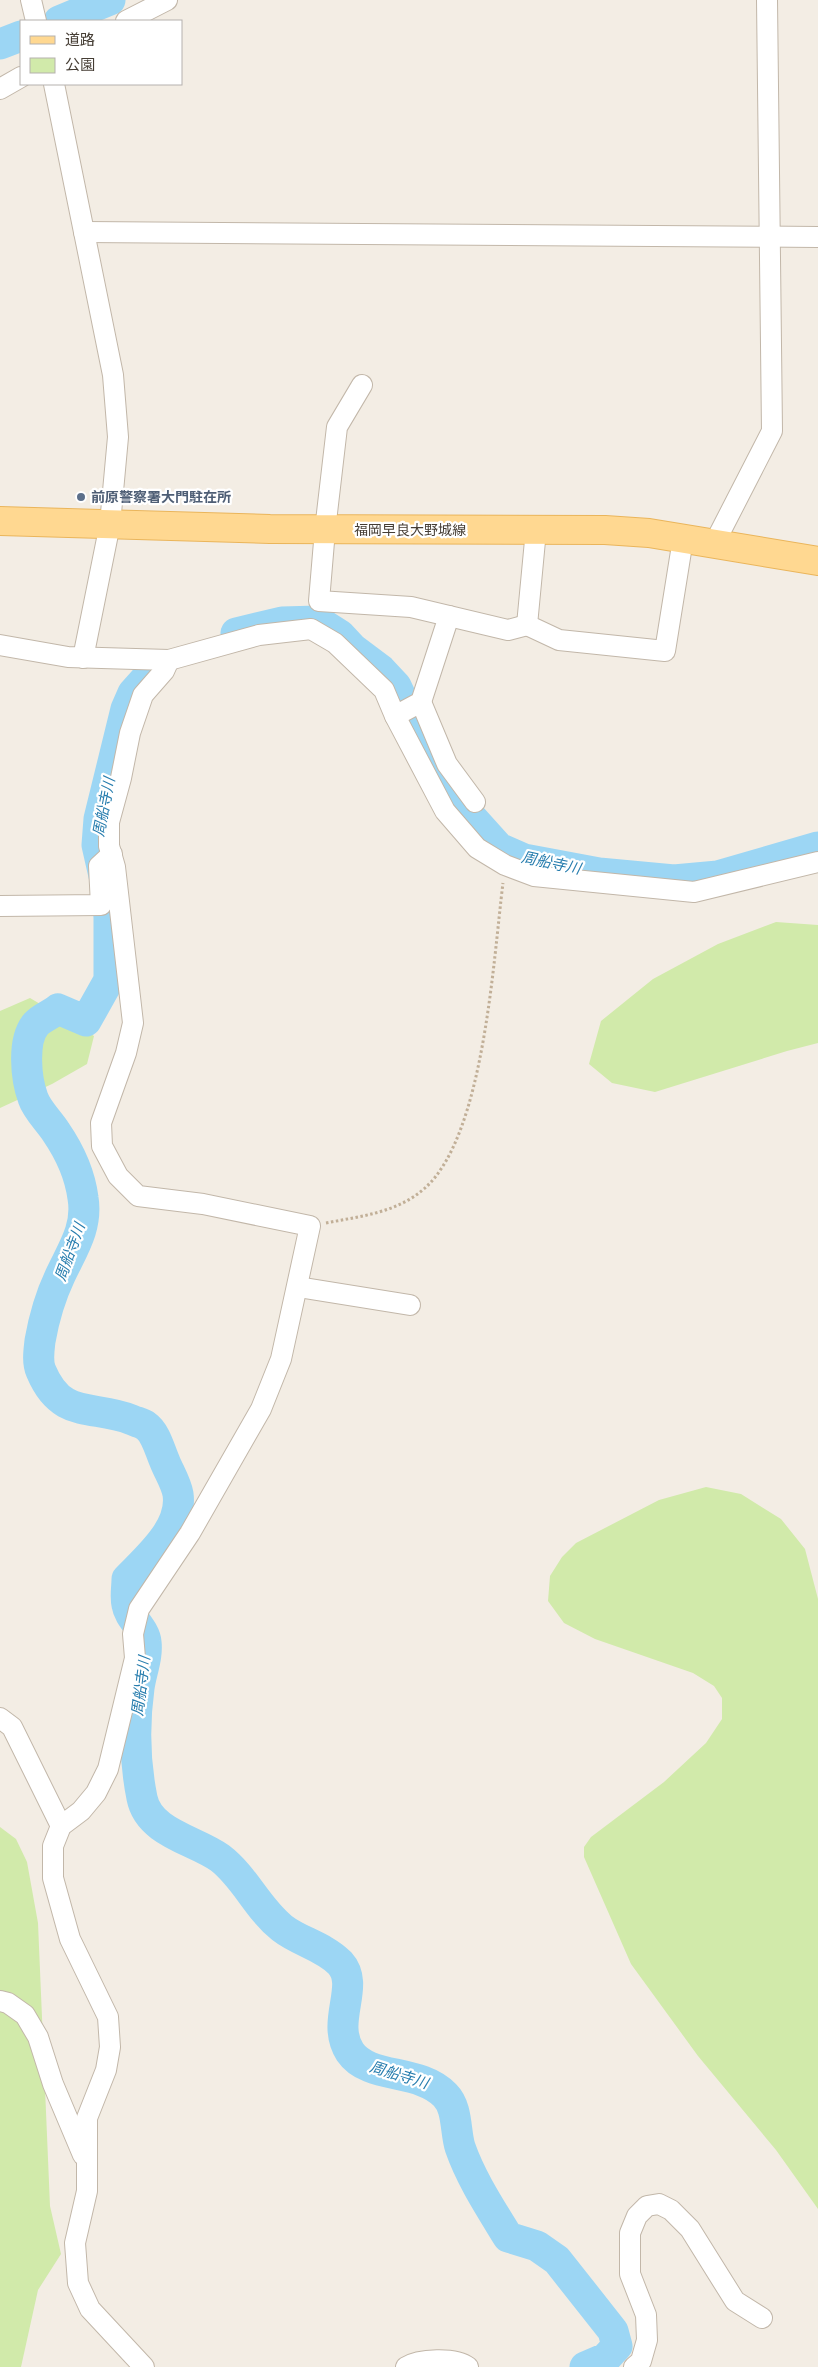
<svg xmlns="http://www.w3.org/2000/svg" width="818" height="2367" font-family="Quicksand,'Noto Sans JP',sans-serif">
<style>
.green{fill:#d1eaaa}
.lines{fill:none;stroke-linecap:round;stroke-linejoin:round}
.river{stroke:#9cd6f4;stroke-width:31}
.minor-casing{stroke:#c2b7a9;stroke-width:22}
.primary-casing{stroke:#eab55b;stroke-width:30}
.path{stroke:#c1af97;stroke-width:3;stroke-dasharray:2.5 2.5;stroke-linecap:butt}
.minor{stroke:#fff;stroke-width:20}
.primary{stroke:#ffd891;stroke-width:28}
.service-dot{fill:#5c6f8a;stroke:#fff;stroke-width:2}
.labels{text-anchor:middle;stroke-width:4.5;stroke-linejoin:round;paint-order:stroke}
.service-label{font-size:14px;font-weight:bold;fill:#4e5e75;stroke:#fff;text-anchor:start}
.street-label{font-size:14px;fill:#453d34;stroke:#fff}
.water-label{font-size:15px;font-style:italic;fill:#277dae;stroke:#fff}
</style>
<rect width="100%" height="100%" fill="#f3ede4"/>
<g class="green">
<path d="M776,922L818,925V1043L787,1051L655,1092L612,1083L589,1064L601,1021L653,979L718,944Z"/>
<path d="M30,998L94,1036L87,1064L52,1084L0,1108V1011Z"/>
<path d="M706,1487L741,1494L781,1519L805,1549L818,1599V2209L776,2150L698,2056L631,1964L584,1857V1847L591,1837L664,1782L706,1743L722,1719V1698L714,1686L693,1673L595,1639L564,1623L548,1601L550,1576L562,1557L576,1543L659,1500Z"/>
<path d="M0,1827L16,1839L27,1862L38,1923L50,2206L61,2254L38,2290L21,2367H0Z"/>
</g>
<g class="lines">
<g class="river">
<path d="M59,21L110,0"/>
<path d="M0,44L21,36"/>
<path d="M236,633L282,622L318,621L340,635L353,649L381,670L396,686L439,778L462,807L499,848L524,859L599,873L674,880L718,876L818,847"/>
<path d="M158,665L133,693L126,709L99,819L97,845L105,880L109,917V980L86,1021L58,1009C52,1014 41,1018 36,1024C22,1040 26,1079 33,1098C37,1110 49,1121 56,1132C69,1151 80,1175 83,1198C88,1228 72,1250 60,1276C50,1297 44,1318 40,1341C39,1350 37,1362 41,1371C62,1421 93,1404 132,1420C136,1422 142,1423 146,1426C156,1433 160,1451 165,1462C169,1472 176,1483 178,1494C183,1528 148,1557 127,1579C127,1587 125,1597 127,1605C129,1618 145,1629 146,1642C148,1657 141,1673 139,1688C134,1724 135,1763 142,1798C149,1833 195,1840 220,1858C245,1877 257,1908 282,1928C300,1942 323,1946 340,1963C361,1986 330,2021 350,2052C369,2080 419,2068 445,2095C458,2108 455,2131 460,2147C471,2179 491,2209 508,2237L537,2246L557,2260L613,2331L617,2346L606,2358L585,2367"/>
</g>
<g class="minor-casing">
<g id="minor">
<path d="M31,0L36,21"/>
<path d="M126,21L167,0"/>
<path d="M54,84L113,375L118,437L110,524L83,658"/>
<path d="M0,89L21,77"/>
<path d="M84,232L818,237"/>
<path d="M362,385L337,427L325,530L319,601L411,607L508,630L527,625"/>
<path d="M536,530L527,625L559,640L665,651L683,539"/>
<path d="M714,544L772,431L767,0"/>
<path d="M0,645L68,657L169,660L259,635L311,629L335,643L384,690L395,716L445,811L477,848L505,865L534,876L694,892L818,862"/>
<path d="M421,702L447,764L475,802"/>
<path d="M395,716L421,702L449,616"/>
<path d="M0,906L101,905L99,866L112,854"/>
<path d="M298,1287L410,1305"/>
<path d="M0,1718L12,1727L61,1826"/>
<path d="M0,2001L8,2003L25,2015L38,2037L53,2084L83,2155"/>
<path d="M144,2367L90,2309L78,2283L75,2243L87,2191V2118L106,2070L110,2047L108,2017L70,1939L53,1878V1846L61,1826L81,1811L96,1793L108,1769L135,1658L133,1634L139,1609L190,1533L261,1409L281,1359L310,1226L203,1204L138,1196L118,1176L102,1146L101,1123L126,1053L133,1023L115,867L109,846V822L121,778L130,733L143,695L164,671L169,660"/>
<path d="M406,2367C419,2359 455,2357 468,2367"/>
<path d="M634,2367L641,2361L647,2340L646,2315L630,2274V2233L637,2216L647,2206L659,2204L671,2210L690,2229L735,2301L762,2318"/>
</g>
</g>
<g class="primary-casing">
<path id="primary" d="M0,521L270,529L605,530L649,533L818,561"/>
</g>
<path class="path" d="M326,1223C361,1216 397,1213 425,1188C484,1135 493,962 503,883"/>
<use href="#minor" class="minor"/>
<use href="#primary" class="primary"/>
</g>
<circle class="service-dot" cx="81" cy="497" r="5"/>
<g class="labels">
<g class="service-label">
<text x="91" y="502">前原警察署大門駐在所</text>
</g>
<g class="street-label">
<text x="410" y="535">福岡早良大野城線</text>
</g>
<g class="water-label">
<text transform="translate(104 807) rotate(-79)" y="5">周船寺川</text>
<text transform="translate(551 863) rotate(12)" y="5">周船寺川</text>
<text transform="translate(70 1252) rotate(-70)" y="5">周船寺川</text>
<text transform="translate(141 1686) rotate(-83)" y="5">周船寺川</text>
<text transform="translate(399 2075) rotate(17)" y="5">周船寺川</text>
</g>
</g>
<rect x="20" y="20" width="162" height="65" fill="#ffffff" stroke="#b5b1ae"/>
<rect x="30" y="36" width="25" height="8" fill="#ffd891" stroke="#b5b1ae"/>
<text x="65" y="45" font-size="15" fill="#453d34">道路</text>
<rect x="30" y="58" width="25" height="15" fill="#d1eaaa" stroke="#b5b1ae"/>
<text x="65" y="70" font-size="15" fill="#453d34">公園</text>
</svg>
